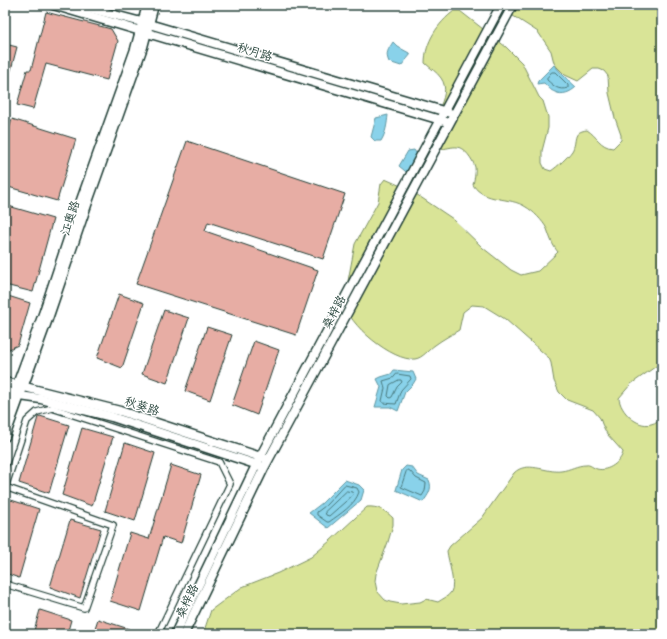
<svg xmlns="http://www.w3.org/2000/svg" width="667" height="639" font-family="'Playpen Sans','LXGW WenKai TC',sans-serif">
<style>
.green{fill:#d9e497;stroke:#7c9066}
.water{fill:#89d2ea;stroke:#5f96a1}
.lines{fill:none;stroke-linecap:round;stroke-linejoin:round}
.shore{stroke:#49797d;stroke-width:1}
.building{fill:#e7ada4;stroke:#1f3d34}
.street-casing{stroke:#1f3d34;stroke-width:8}
.secondary-casing{stroke:#1f3d34;stroke-width:11}
.street{stroke:#fff;stroke-width:5.5}
.secondary{stroke:#fff;stroke-width:8}
.labels{text-anchor:middle;stroke-width:3;stroke-linejoin:round;paint-order:stroke}
.street-label{font-size:12px;fill:#1f3d34;stroke:#fff}
</style>
<rect width="100%" height="100%" fill="#fff"/>
<filter id="ink" filterUnits="userSpaceOnUse"><feTurbulence type="fractalNoise" baseFrequency=".025" numOctaves="2"/><feDisplacementMap in="SourceGraphic" scale="8" xChannelSelector="R" yChannelSelector="G"/><feConvolveMatrix kernelMatrix="1 2 1 2 8 2 1 2 1" color-interpolation-filters="sRGB"/></filter>
<g filter="url(#ink)">
<path class="green" d="M496,5H662V362L631,384L619,398C620,411 637,428 651,424C656,423 659,420 662,416V634H203L211,610L242,587L278,573L311,557L330,541L367,507C378,506 386,511 393,518V525L388,542L376,574L375,581L377,591L385,600L390,602L401,604L420,602L426,599L438,602C442,599 448,597 451,592C456,584 448,561 447,551L450,546L482,518L514,473C527,460 546,473 561,471C570,470 577,465 586,465C590,464 593,468 597,469C608,472 621,462 623,452L607,434L602,424L600,418L593,410L567,400L559,392L554,381L551,363L549,358L505,319L484,306L472,305L463,312L459,330C451,335 443,339 435,345C429,349 423,358 415,359C393,362 347,324 344,302L355,244L378,202L381,184L385,179L410,190L453,219L483,248L511,270L521,275L538,271L558,252C552,245 550,237 547,229C543,221 533,211 526,207C509,196 485,203 473,185C474,180 476,172 475,167C473,160 465,148 457,147C448,146 437,154 432,143C424,121 455,98 441,78C437,72 430,68 425,63C425,42 438,23 454,11H460L506,47L522,63L539,97L543,101L548,117V128L542,151V163L545,169L551,171C558,166 567,158 572,151C578,141 571,132 587,130C597,136 600,147 613,148L621,140V135L615,118L609,93L608,76L604,71L599,69H593L578,81L565,75L557,67L554,63L551,51L538,32Z"/>
<g class="water">
<path d="M393,42L398,47L411,54L401,66L389,62C385,53 388,50 393,42Z"/>
<path d="M554,65L564,76L576,87C571,92 562,96 555,92C551,91 547,86 544,83L537,84L538,81Z"/>
<path d="M388,115C387,124 386,133 381,141H375L371,137L376,118Z"/>
<path d="M414,150L419,157L423,169L420,174L411,176L399,166L408,151Z"/>
<path d="M394,370L413,372L416,379L413,384L405,392L398,411L390,407H375L381,387L377,379L381,377L391,374Z"/>
<path d="M406,466L412,467L418,475L429,480C433,489 428,495 423,502L396,490L402,470Z"/>
<path d="M345,480L359,485L364,490L361,500L328,528L309,513L322,503Z"/>
</g>
<g class="lines">
<g class="shore">
<path d="M552,72H555L568,85V88C558,91 554,86 547,80V78Z"/>
<path d="M397,374L410,376L411,379L401,390L396,404L383,403L382,401L385,388L383,381L393,378Z"/>
<path d="M399,380H401L402,382L397,387L392,397L390,398L388,396L390,385Z"/>
<path d="M408,470L410,471L416,478L426,483L425,491L422,496L401,487L406,472Z"/>
<path d="M345,485L357,488L359,492C355,505 340,514 329,522H327L317,515V512L325,506Z"/>
<path d="M347,491L352,492L353,495L329,516L326,515L325,512Z"/>
</g>
</g>
<g class="building">
<path d="M46,12L111,29L118,41L107,80L46,64L33,109L17,105L27,70H31Z"/>
<path d="M5,44L17,47L7,85H5Z"/>
<path d="M12,119L76,139L57,201L5,186V143Z"/>
<path d="M187,141L345,194L323,259L208,222L205,231L318,270L296,335L136,284Z"/>
<path d="M5,205L53,219L33,292L5,285Z"/>
<path d="M119,294L144,303L122,368L97,358Z"/>
<path d="M5,295L30,303L18,345L5,351Z"/>
<path d="M164,310L189,318L167,383L142,374Z"/>
<path d="M207,327L232,335L210,400L185,391Z"/>
<path d="M254,341L279,350L257,415L232,405Z"/>
<path d="M40,416L69,425L49,493L19,483L38,417Z"/>
<path d="M82,428L113,437L92,506L62,495Z"/>
<path d="M125,443L155,453L135,521L105,511Z"/>
<path d="M171,465L201,475L181,543L163,537L141,611L110,601L130,533L149,539Z"/>
<path d="M8,499L39,509L19,578L5,573V510Z"/>
<path d="M70,520L101,529L80,598L50,587Z"/>
<path d="M40,610L71,620L67,634H33Z"/>
<path d="M98,619L129,629L127,634H93Z"/>
</g>
<g class="lines">
<g class="street-casing">
<g id="street">
<path d="M5,488L27,421L37,412L52,408L219,462L230,484L158,634"/>
<path d="M5,584L84,608L113,525L5,487"/>
</g>
</g>
<g class="secondary-casing">
<g id="secondary">
<path d="M53,5L444,121"/>
<path d="M77,5L149,24L450,113"/>
<path d="M5,382L120,411L264,458"/>
<path d="M5,390L20,396L41,399L112,417L261,466"/>
<path d="M5,417L43,314L81,200L135,49L147,5"/>
<path d="M5,437L48,319L88,202L143,47L154,5"/>
<path d="M175,634L260,457L501,5"/>
<path d="M184,634L264,468L513,5"/>
</g>
</g>
<use href="#street" class="street"/>
<use href="#secondary" class="secondary"/>
</g>
</g>
<g class="labels">
<g class="street-label">
<text transform="translate(255 52) rotate(17)" y="4">秋月路</text>
<text transform="translate(70 218) rotate(-72)" y="4">江奥路</text>
<text transform="translate(334 312) rotate(-62)" y="4">桑梓路</text>
<text transform="translate(142 406) rotate(18)" y="4">秋葵路</text>
<text transform="translate(187 601) rotate(-64)" y="4">桑梓路</text>
</g>
</g>
<rect width="667" height="639" fill="none" stroke="#fff" stroke-width="20"/>
<rect x="10" y="10" width="647" height="619" fill="none" stroke="#1f3d34" stroke-width="1.5" filter="url(#ink)"/>
</svg>
